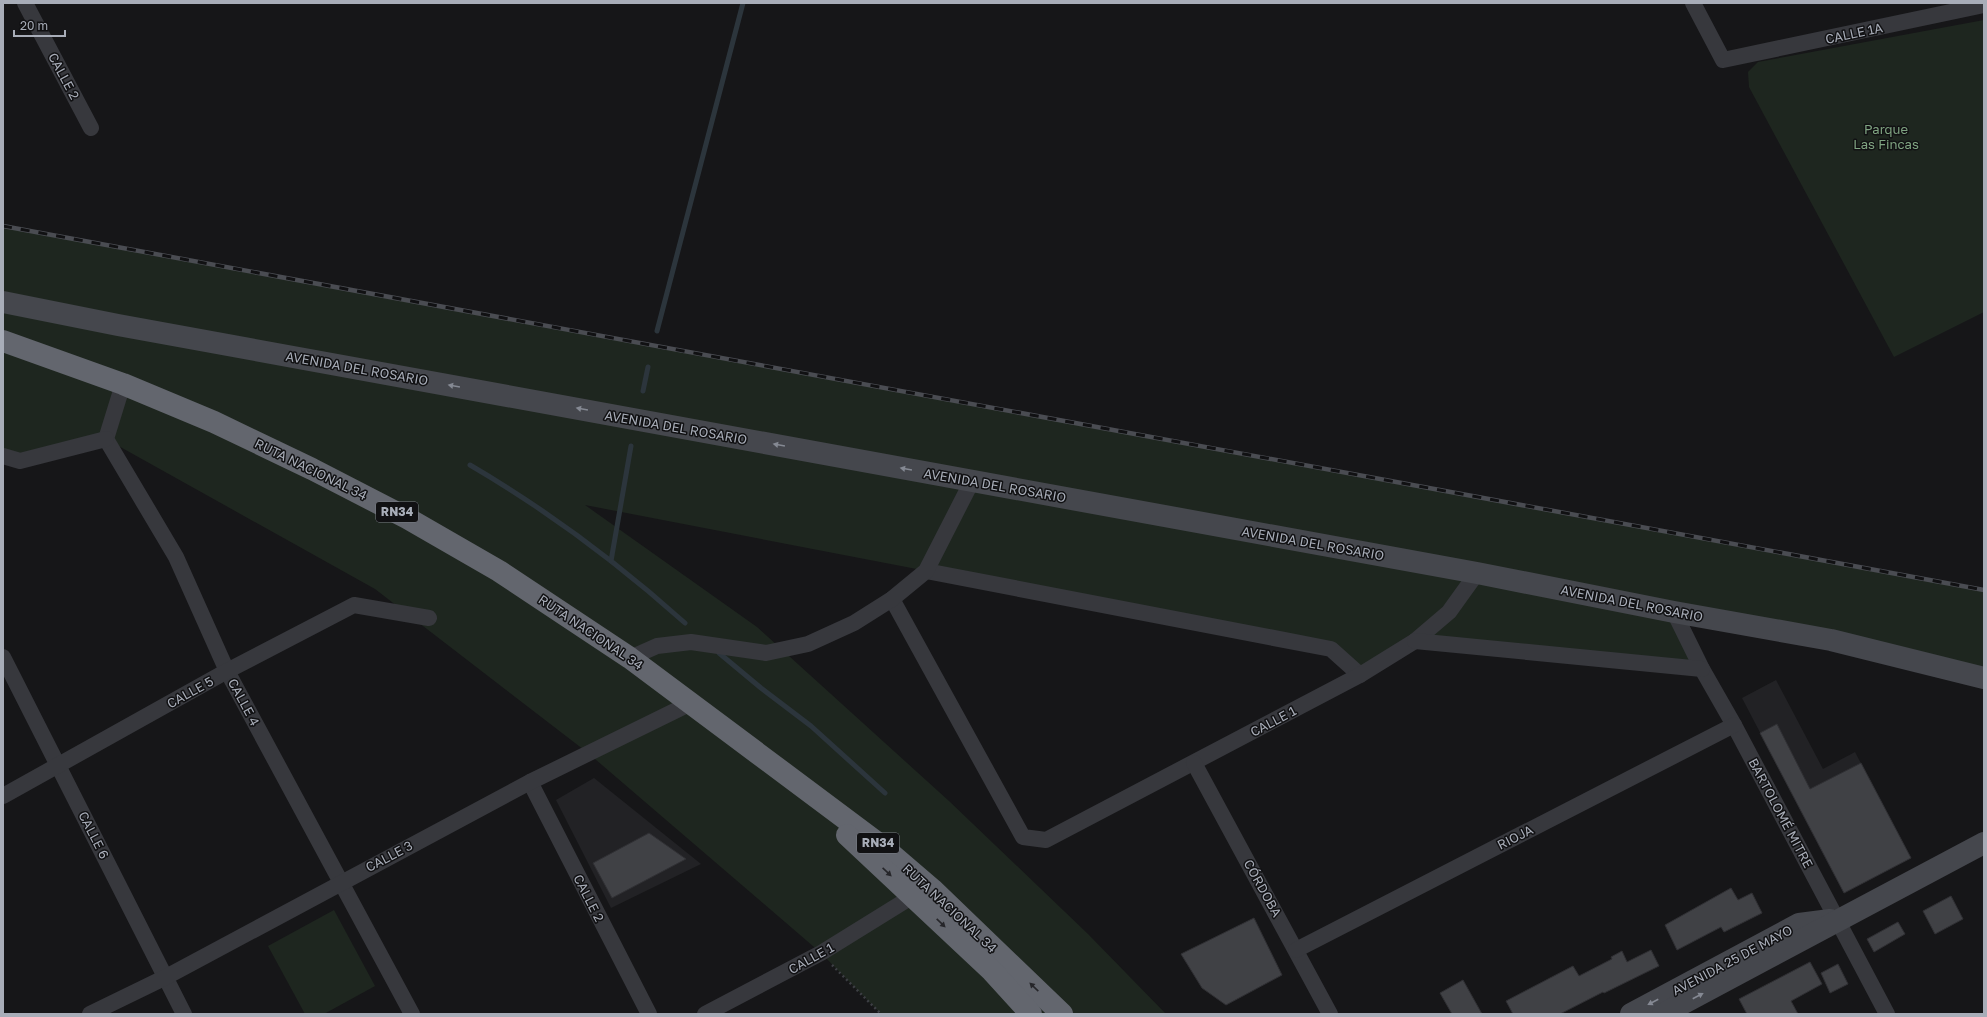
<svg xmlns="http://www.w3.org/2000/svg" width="1987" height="1017" font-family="'Golos Text',sans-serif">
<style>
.built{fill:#222225}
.green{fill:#1e261f}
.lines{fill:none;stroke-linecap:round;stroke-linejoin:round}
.stream{stroke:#2c353c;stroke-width:5}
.building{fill:#404145;stroke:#303034}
.path{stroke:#3d3f44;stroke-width:2.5;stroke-dasharray:2 3;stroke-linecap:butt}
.street{stroke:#37383d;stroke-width:16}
.secondary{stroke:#45474d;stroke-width:22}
.highway{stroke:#63666e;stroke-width:22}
.rail-casing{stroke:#4a4c52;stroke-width:4.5}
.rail{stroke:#111113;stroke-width:3;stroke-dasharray:9;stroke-linecap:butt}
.oneway{fill:#858993}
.oneway2{fill:#26262a}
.labels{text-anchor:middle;stroke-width:3;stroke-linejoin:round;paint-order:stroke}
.shield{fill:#111113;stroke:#7b7e86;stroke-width:1}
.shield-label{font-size:12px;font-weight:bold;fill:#a8adb8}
.street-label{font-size:13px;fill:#a8adb8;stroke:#111113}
.park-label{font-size:13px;fill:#7fa381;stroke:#111113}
</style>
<rect width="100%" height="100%" fill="#161618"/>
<g class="built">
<path d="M1776,680L1823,769L1855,752L1911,858L1844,893L1742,698Z"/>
<path d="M594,778L701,864L611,908L556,800Z"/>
</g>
<g class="green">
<path d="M1984,20V312L1894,357L1749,87L1748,72L1758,62Z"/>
<path d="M3,226L1984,590V678L1674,613L1702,669L1415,641L1360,675L1331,649L585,505L757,627L949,801L1088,934L1166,1014H881L821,953L588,753L375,589L106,439L3,456Z"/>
<path d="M334,910L375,986L324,1014H305L268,946Z"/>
</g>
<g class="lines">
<g class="stream">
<path d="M657,331L743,3"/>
<path d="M643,391L648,367"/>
<path d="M470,465C547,510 618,563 685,623"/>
<path d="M611,561L631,446"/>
<path d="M719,653L761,688L811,726L885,793"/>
</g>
</g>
<g class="building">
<path d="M1777,724L1810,789L1861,763L1911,858L1844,893L1760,733Z"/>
<path d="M649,833L686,859L612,898L593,863Z"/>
<path d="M1731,888L1738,900L1752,893L1762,913L1724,932L1721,927L1677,950L1665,925Z"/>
<path d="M1951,896L1963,919L1935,934L1923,911Z"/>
<path d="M1254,918L1282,975L1226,1005L1202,988L1181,954Z"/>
<path d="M1898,922L1905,934L1874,952L1867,939Z"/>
<path d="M1651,950L1659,966L1604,993L1603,992L1560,1014H1513L1506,1001L1573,966L1579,976L1612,959L1611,957L1622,951L1627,962Z"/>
<path d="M1810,962L1822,984L1791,1001L1798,1014H1747L1739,999Z"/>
<path d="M1838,964L1848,984L1830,993L1821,973Z"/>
<path d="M1463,980L1482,1014H1452L1440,993Z"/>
</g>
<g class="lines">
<path class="path" d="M832,965L881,1014"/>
<g class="street">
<path d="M25,3L91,128"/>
<path d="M1693,3L1723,60L1984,5"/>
<path d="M123,384L106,439L176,557L227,671L412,1014"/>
<path d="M3,456L20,461L106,439"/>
<path d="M926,571L1331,649L1360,675"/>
<path d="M892,599L1023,837L1046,840L1360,675L1415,641L1449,612L1477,573"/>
<path d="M1674,612L1702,669L1734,725L1887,1014"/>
<path d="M1415,641L1702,669"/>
<path d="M3,657L184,1014"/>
<path d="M630,658L657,646L691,642L766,653L808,644L854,623L892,599L926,571L972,481"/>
<path d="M1194,763L1330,1014"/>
<path d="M530,782L649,1014"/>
<path d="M3,796L227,671L354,605L429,618"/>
<path d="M1296,950L1734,725"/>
<path d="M90,1014L166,977L530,782L691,703"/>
<path d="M705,1014L821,953L913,896"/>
</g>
<g class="secondary">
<path d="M3,302L118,325L1477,573L1674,612L1831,640L1984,678"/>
<path d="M1631,1014L1799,924L1830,920"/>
<path d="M1663,1014C1770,957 1877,899 1984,843"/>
</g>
<g class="highway">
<path d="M3,341L123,384L214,422L312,469L407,518L499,571L630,658L883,847L932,889L1062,1014"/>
<path d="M847,835L992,971L1031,1014"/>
</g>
<g class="rail-casing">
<path id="rail" d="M3,226L1984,590"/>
</g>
<use href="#rail" class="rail"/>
</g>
<defs><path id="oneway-solid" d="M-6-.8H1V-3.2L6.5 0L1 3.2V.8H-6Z"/></defs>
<g class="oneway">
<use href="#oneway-solid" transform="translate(454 386) rotate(-170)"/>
<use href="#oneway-solid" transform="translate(582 409) rotate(-170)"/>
<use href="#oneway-solid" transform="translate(779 445) rotate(-170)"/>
<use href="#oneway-solid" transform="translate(906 469) rotate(-170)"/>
<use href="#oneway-solid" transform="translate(1698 996) rotate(-28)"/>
<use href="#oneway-solid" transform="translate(1653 1002) rotate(152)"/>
</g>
<g class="oneway2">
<use href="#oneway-solid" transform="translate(887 872) rotate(43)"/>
<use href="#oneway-solid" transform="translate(941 923) rotate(44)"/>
<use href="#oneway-solid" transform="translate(1034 987) rotate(-136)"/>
</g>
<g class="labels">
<g class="shield">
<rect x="376" y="502" width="42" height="20" rx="3"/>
<rect x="857" y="833" width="42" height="20" rx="3"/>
</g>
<g class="shield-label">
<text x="397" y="516">RN34</text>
<text x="878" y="847">RN34</text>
</g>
<g class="street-label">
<text transform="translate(1854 33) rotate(-12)" y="5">CALLE 1A</text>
<text transform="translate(64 76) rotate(62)" y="5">CALLE 2</text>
<text transform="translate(357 368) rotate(10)" y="5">AVENIDA DEL ROSARIO</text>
<text transform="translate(676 427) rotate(10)" y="5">AVENIDA DEL ROSARIO</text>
<text transform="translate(311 469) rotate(26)" y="5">RUTA NACIONAL 34</text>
<text transform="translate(995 485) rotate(10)" y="5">AVENIDA DEL ROSARIO</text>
<text transform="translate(1313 543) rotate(10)" y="5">AVENIDA DEL ROSARIO</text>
<text transform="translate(1632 603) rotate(11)" y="5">AVENIDA DEL ROSARIO</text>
<text transform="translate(591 632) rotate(34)" y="5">RUTA NACIONAL 34</text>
<text transform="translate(190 692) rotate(-29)" y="5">CALLE 5</text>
<text transform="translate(244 702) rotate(62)" y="5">CALLE 4</text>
<text transform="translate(1273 721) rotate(-28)" y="5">CALLE 1</text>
<text transform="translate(1781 813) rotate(62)" y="5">BARTOLOMÉ MITRE</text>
<text transform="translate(94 835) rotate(63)" y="5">CALLE 6</text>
<text transform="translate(1515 837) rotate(-27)" y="5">RIOJA</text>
<text transform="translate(389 856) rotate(-28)" y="5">CALLE 3</text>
<text transform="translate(1263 888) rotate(61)" y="5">CÓRDOBA</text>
<text transform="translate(589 898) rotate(63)" y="5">CALLE 2</text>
<text transform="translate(950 908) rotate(43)" y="5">RUTA NACIONAL 34</text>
<text transform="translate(811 958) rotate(-29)" y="5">CALLE 1</text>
<text transform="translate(1732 960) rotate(-28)" y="5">AVENIDA 25 DE MAYO</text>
</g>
<g class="park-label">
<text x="1886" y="134">Parque<tspan x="1886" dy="15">Las Fincas</tspan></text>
</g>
</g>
<rect width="1987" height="1017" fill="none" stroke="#a8adb8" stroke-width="8"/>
<path d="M14 30v6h51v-6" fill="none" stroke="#a8adb8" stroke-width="2"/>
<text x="20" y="30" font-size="12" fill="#a8adb8" stroke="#111113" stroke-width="3" paint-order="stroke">20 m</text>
</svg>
